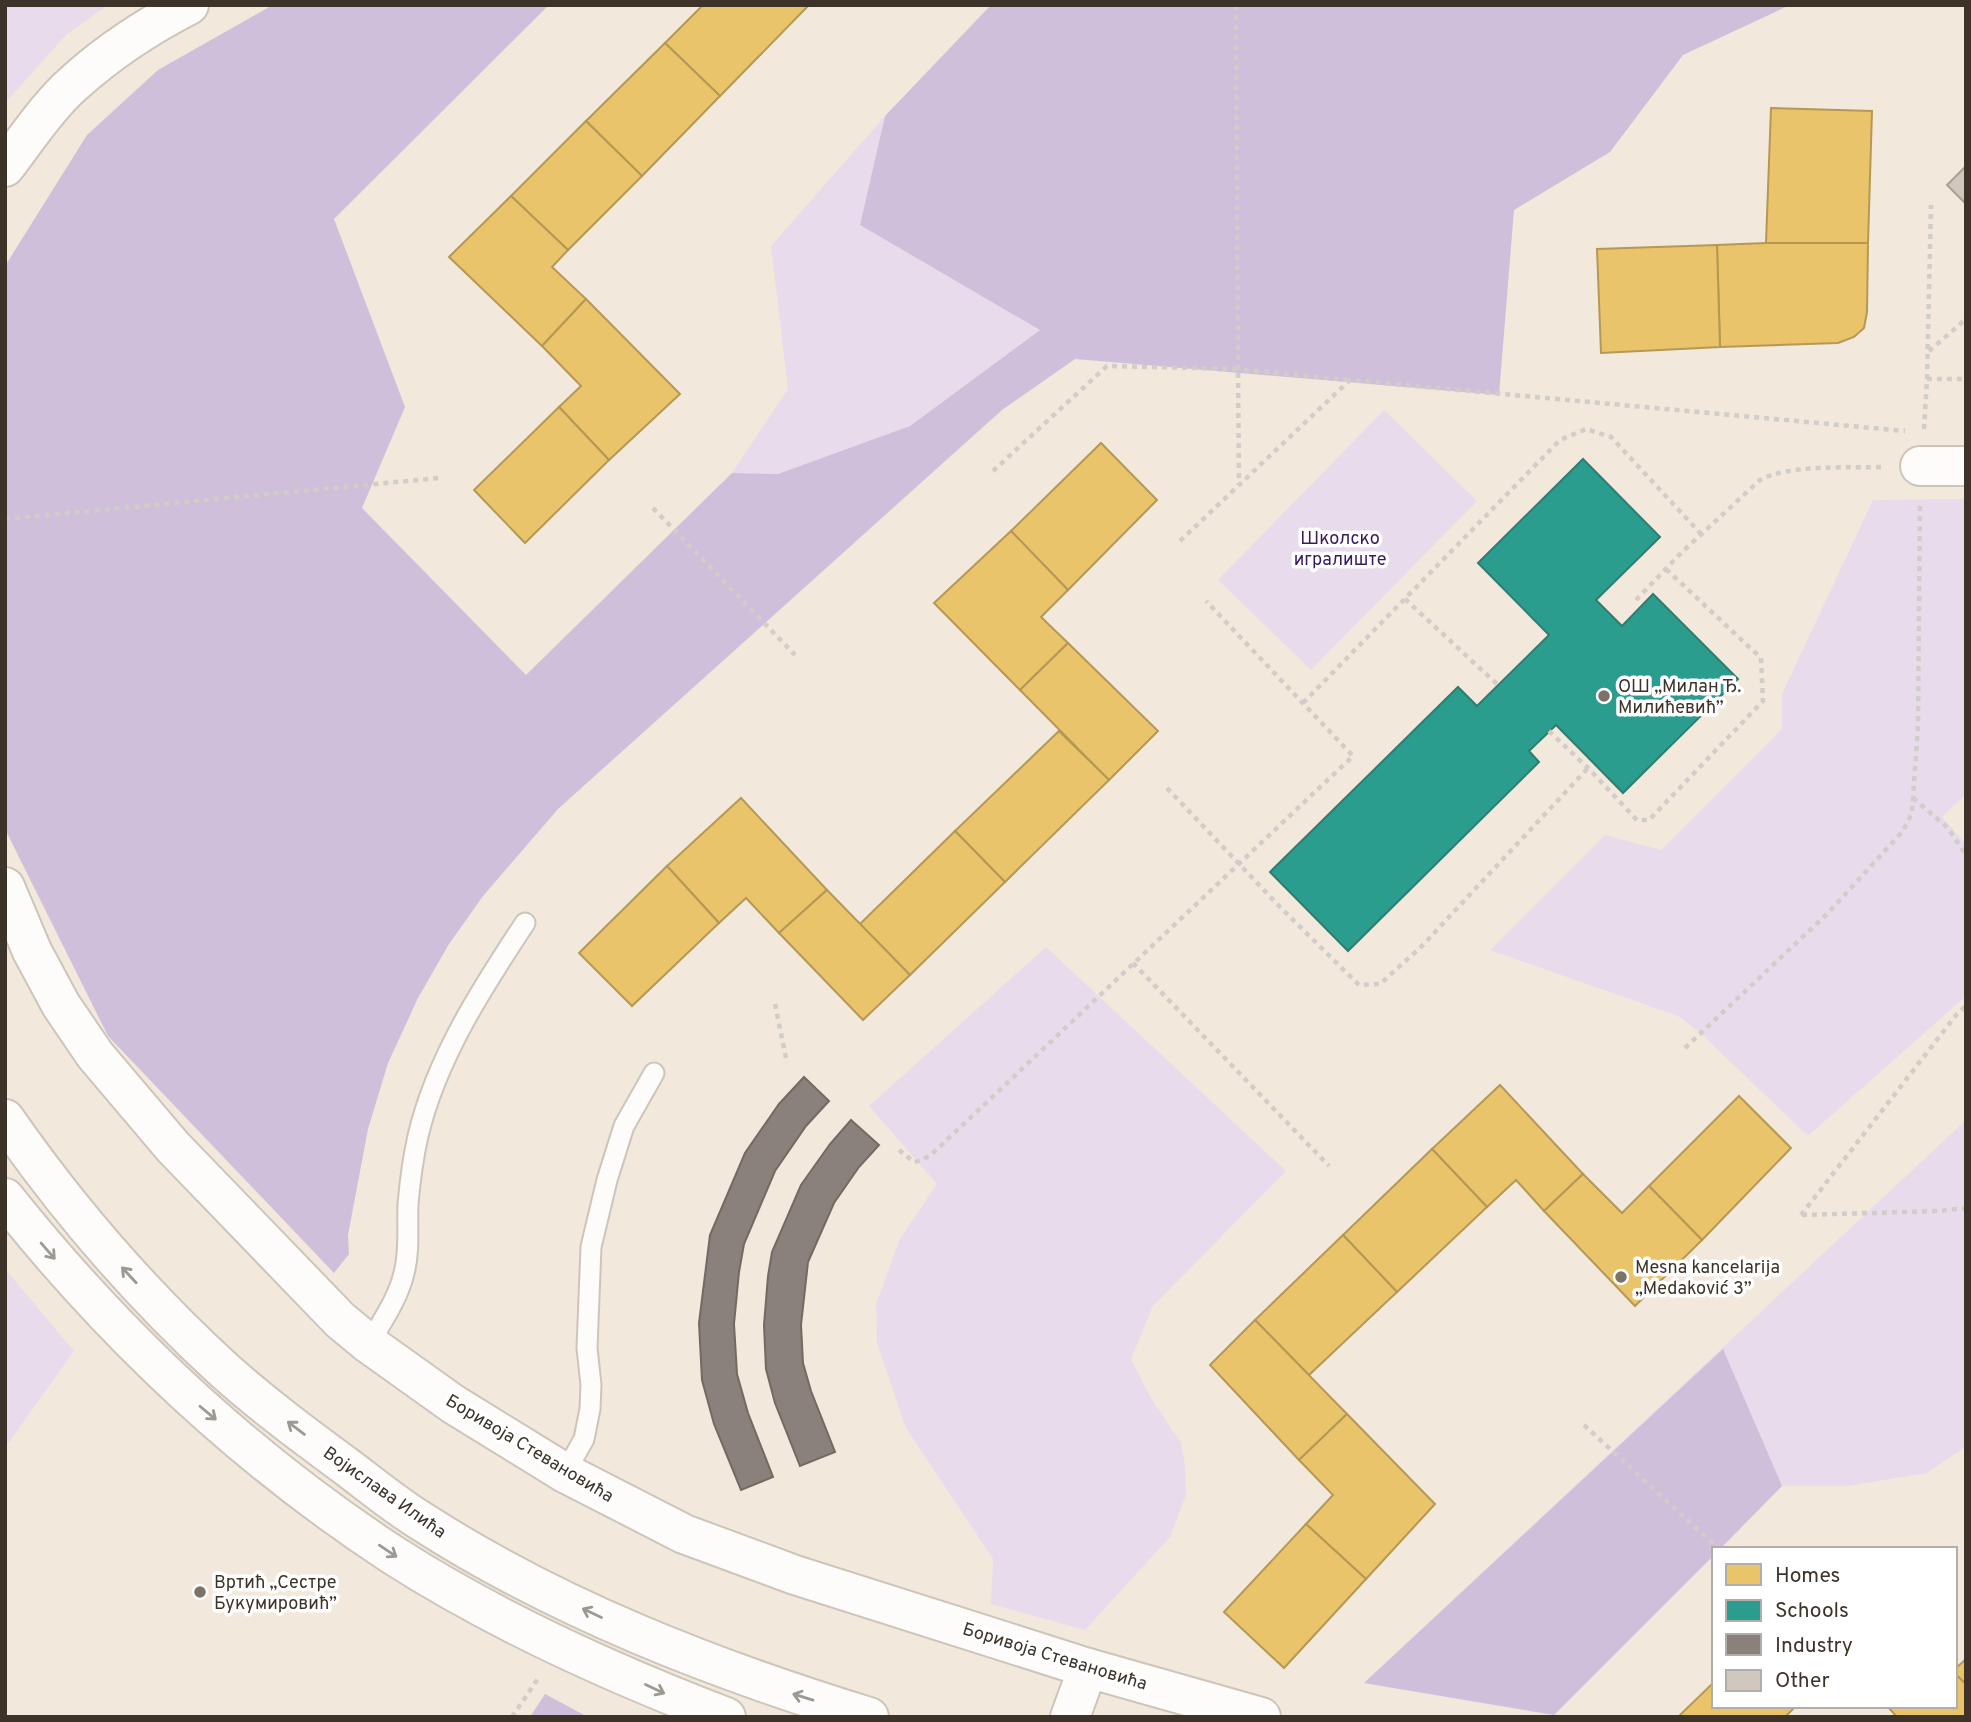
<svg xmlns="http://www.w3.org/2000/svg" width="1971" height="1722" font-family="Overpass,sans-serif">
<style>
.green{fill:#e8dcec}
.forest{fill:#cfbfda}
.homes{fill:#e9c46a;stroke:#b59856;stroke-width:2}
.schools{fill:#2a9d8f;stroke:#307d70;stroke-width:2}
.industry{fill:#8a817c;stroke:#736a63;stroke-width:2}
.building{fill:#d0c7bd;stroke:#aaa096;stroke-width:2}
.lines{fill:none;stroke-linecap:round;stroke-linejoin:round}
.service-casing{stroke:#cdc4ba;stroke-width:23}
.minor-casing{stroke:#cdc4ba;stroke-width:42}
.secondary-casing{stroke:#cdc4ba;stroke-width:42}
.path{stroke:#d1cdc9;stroke-width:4.5;stroke-dasharray:5 5;stroke-linecap:butt}
.service{stroke:#fdfcfa;stroke-width:19}
.minor{stroke:#fdfcfa;stroke-width:38}
.secondary{stroke:#fdfcfa;stroke-width:38}
.oneway{stroke:#9d9891}
.poi-dot{fill:#7d7267;stroke:#fff;stroke-width:2.5}
.labels{text-anchor:middle;stroke-width:7;stroke-linejoin:round;paint-order:stroke}
.park-label{font-size:18px;fill:#37195d;stroke:#fff}
.poi-label{font-size:18px;fill:#3d3328;stroke:#fff;text-anchor:start}
.street-label{font-size:18px;fill:#3d3328;stroke:#fff}
</style>
<rect width="100%" height="100%" fill="#f3e8dc"/>
<g class="green">
<path d="M5,5H108L66,35L5,103Z"/>
<path d="M885,116L860,225L1041,329L910,426L778,474L732,473L788,389L771,246Z"/>
<path d="M1384,410L1477,501L1311,670L1218,580Z"/>
<path d="M1966,499V794L1942,817L1966,844V996L1808,1136L1697,1030L1678,1016L1490,950L1605,835L1661,850L1782,729V694L1873,500Z"/>
<path d="M1046,947L1286,1171L1153,1306L1131,1359L1151,1398L1181,1443L1185,1465L1186,1495L1170,1537L1085,1630L991,1604L993,1559L906,1428L877,1343L876,1304L900,1239L937,1184L869,1106Z"/>
<path d="M1966,1120V1446L1927,1473L1847,1486H1782L1720,1549H1714V1555L1554,1715L1364,1683Z"/>
<path d="M5,1269L74,1351L5,1448Z"/>
</g>
<g class="forest">
<path d="M549,5L334,219L405,407L362,508L526,675L732,473L778,474L910,426L1040,330L860,225L885,116L991,5H1790L1683,55L1610,152L1514,210L1499,395L1075,359L1002,410L558,809L483,896L449,944L418,998L388,1063L368,1129L348,1235L349,1254L334,1273L108,1036L5,829V266L87,135L158,70L271,6Z"/>
<path d="M1723,1349L1782,1486L1720,1549H1714V1555L1554,1715L1364,1683Z"/>
<path d="M545,1694L588,1717H530Z"/>
</g>
<g class="homes">
<path d="M703,5H809L720,96L665,43Z"/>
<path d="M665,43L720,96L642,176L586,121Z"/>
<path d="M1771,108L1872,111L1868,243H1766Z"/>
<path d="M586,121L642,176L568,250L511,196Z"/>
<path d="M511,196L568,250L552,267L586,299L542,346L449,257Z"/>
<path d="M1766,243H1868L1867,312L1864,328L1854,337L1838,343L1720,347L1717,245Z"/>
<path d="M1717,245L1720,347L1601,353L1597,249Z"/>
<path d="M586,299L680,394L609,460L559,407L581,386L542,346Z"/>
<path d="M559,407L609,460L525,543L474,490Z"/>
<path d="M1101,443L1157,500L1068,590L1011,531Z"/>
<path d="M1011,531L1068,590L1041,617L1068,643L1020,690L934,603Z"/>
<path d="M1068,643L1158,731L1109,780L1020,690Z"/>
<path d="M1059,731L1109,780L1005,882L955,831Z"/>
<path d="M741,798L827,890L779,933L746,898L719,923L667,866Z"/>
<path d="M955,831L1005,882L910,975L860,924Z"/>
<path d="M667,866L719,923L632,1006L579,953Z"/>
<path d="M827,890L910,975L863,1020L779,933Z"/>
<path d="M1500,1085L1583,1174L1544,1211L1516,1180L1487,1207L1432,1149Z"/>
<path d="M1739,1096L1791,1148L1702,1240L1649,1186Z"/>
<path d="M1432,1149L1487,1207L1397,1292L1343,1235Z"/>
<path d="M1583,1174L1622,1213L1649,1186L1702,1240L1635,1306L1544,1211Z"/>
<path d="M1343,1235L1397,1292L1309,1375L1255,1320Z"/>
<path d="M1255,1320L1347,1414L1299,1460L1210,1365Z"/>
<path d="M1347,1414L1435,1504L1366,1579L1306,1524L1333,1495L1299,1460Z"/>
<path d="M1306,1524L1366,1579L1284,1668L1224,1612Z"/>
<path d="M1966,1659V1684L1955,1674V1669Z"/>
<path d="M1955,1674L1966,1684V1717H1897L1887,1706H1955Z"/>
<path d="M1714,1682V1706H1796L1785,1717H1682L1680,1715Z"/>
</g>
<path class="schools" d="M1583,459L1660,537L1596,600L1622,626L1653,594L1738,679L1623,793L1556,725L1529,751L1539,762L1348,951L1270,872L1458,687L1477,706L1549,635L1478,563Z"/>
<g class="industry">
<path d="M804,1077L829,1101L806,1126L775,1171L744,1244L739,1272L734,1324L737,1374L748,1413L773,1477L741,1490L714,1424L702,1380L699,1323L710,1235L745,1153L779,1104Z"/>
<path d="M851,1120L879,1145L859,1167L834,1203L808,1262L801,1325L803,1363L811,1391L835,1452L800,1466L775,1403L766,1369L764,1325L768,1276L772,1252L801,1185L830,1144Z"/>
</g>
<path class="building" d="M1966,166V204L1947,185Z"/>
<g class="lines">
<g class="service-casing">
<g id="service">
<path d="M369,1344C382,1321 398,1299 404,1273C410,1251 407,1227 408,1204C410,1181 413,1158 418,1136C436,1059 482,988 525,923"/>
<path d="M565,1473L584,1439L590,1409L591,1385L587,1348L591,1247L607,1180L624,1126L654,1073"/>
</g>
</g>
<g class="minor-casing">
<g id="minor">
<path d="M5,167C25,141 49,105 73,84C107,53 148,26 189,5"/>
<path d="M1920,466H1966"/>
<path d="M5,887L32,951L61,1005L95,1055L173,1147L340,1320L369,1344L453,1404L565,1473L684,1534L795,1575L1088,1668L1261,1717"/>
<path d="M1070,1717L1088,1668"/>
</g>
</g>
<g class="secondary-casing">
<g id="secondary">
<path d="M5,1119C69,1211 142,1295 224,1370C263,1405 305,1436 347,1467C371,1485 395,1505 421,1521C558,1609 713,1669 869,1717"/>
<path d="M5,1198C115,1336 245,1458 393,1555C496,1621 611,1673 726,1717"/>
</g>
</g>
<g class="path">
<path d="M1236,5L1238,369L1349,380"/>
<path d="M1929,351L1966,319"/>
<path d="M1927,379L1931,205"/>
<path d="M1924,429L1927,379H1966"/>
<path d="M993,471L1107,366L1238,369L1239,485"/>
<path d="M653,508L795,655"/>
<path d="M5,519L439,478"/>
<path d="M1180,541L1350,380L1905,431"/>
<path d="M1405,599L1498,685"/>
<path d="M1636,600L1681,553L1760,480C1788,464 1852,468 1885,467"/>
<path d="M1303,703L1560,440L1586,429L1611,437L1701,534"/>
<path d="M1549,731L1588,768L1637,820H1649L1763,701L1761,658L1666,569"/>
<path d="M1167,788L1279,906L1359,985L1380,984L1422,946L1588,768"/>
<path d="M1913,798L1948,828L1966,855"/>
<path d="M1133,963L1329,1166"/>
<path d="M775,1004L787,1063"/>
<path d="M1685,1048L1828,913L1903,831L1912,813L1918,725L1920,501"/>
<path d="M899,1150L914,1162L922,1160L932,1154L1353,756L1206,601"/>
<path d="M1801,1215L1957,1014L1966,1006"/>
<path d="M1802,1215L1939,1211L1966,1208"/>
<path d="M1584,1425L1719,1549"/>
<path d="M512,1717L539,1677"/>
</g>
<use href="#service" class="service"/>
<use href="#minor" class="minor"/>
<use href="#secondary" class="secondary"/>
</g>
<defs><path id="oneway-shaft" d="M-6 0H5M1.5-3L5.5 0L1.5 3" fill="none" stroke-width="1.6" stroke-linecap="round" stroke-linejoin="round" transform="scale(1.75)"/></defs>
<g class="oneway">
<use href="#oneway-shaft" transform="translate(48 1251) rotate(49)"/>
<use href="#oneway-shaft" transform="translate(129 1275) rotate(-133)"/>
<use href="#oneway-shaft" transform="translate(208 1413) rotate(40)"/>
<use href="#oneway-shaft" transform="translate(296 1428) rotate(-143)"/>
<use href="#oneway-shaft" transform="translate(388 1551) rotate(34)"/>
<use href="#oneway-shaft" transform="translate(592 1613) rotate(-155)"/>
<use href="#oneway-shaft" transform="translate(655 1689) rotate(25)"/>
<use href="#oneway-shaft" transform="translate(803 1697) rotate(-163)"/>
</g>
<g class="poi-dot">
<circle cx="1604" cy="696" r="7"/>
<circle cx="1621" cy="1277" r="7"/>
<circle cx="200" cy="1592" r="7"/>
</g>
<g class="labels">
<g class="park-label">
<text x="1340" y="544">Школско<tspan x="1340" dy="21">игралиште</tspan></text>
</g>
<g class="poi-label">
<text x="1618" y="692">ОШ „Милан Ђ.<tspan x="1618" dy="21">Милићевић”</tspan></text>
<text x="1635" y="1273">Mesna kancelarija<tspan x="1635" dy="21">„Medaković 3”</tspan></text>
<text x="214" y="1588">Вртић „Сестре<tspan x="214" dy="21">Букумировић”</tspan></text>
</g>
<g class="street-label">
<text transform="translate(530 1448) rotate(31)" y="6">Боривоја Стевановића</text>
<text transform="translate(385 1492) rotate(35)" y="6">Војислава Илића</text>
<text transform="translate(1055 1656) rotate(17)" y="6">Боривоја Стевановића</text>
</g>
</g>
<rect width="1971" height="1722" fill="none" stroke="#3d3328" stroke-width="14"/>
<rect x="1712" y="1547" width="245" height="161" fill="#ffffff" stroke="#b1ada9" stroke-width="2"/>
<rect x="1726" y="1564" width="35" height="21" fill="#e9c46a" stroke="#b1ada9" stroke-width="2"/>
<text x="1775" y="1582" font-size="21" fill="#3d3328">Homes</text>
<rect x="1726" y="1600" width="35" height="21" fill="#2a9d8f" stroke="#b1ada9" stroke-width="2"/>
<text x="1775" y="1617" font-size="21" fill="#3d3328">Schools</text>
<rect x="1726" y="1634" width="35" height="21" fill="#8a817c" stroke="#b1ada9" stroke-width="2"/>
<text x="1775" y="1652" font-size="21" fill="#3d3328">Industry</text>
<rect x="1726" y="1670" width="35" height="21" fill="#d0c7bd" stroke="#b1ada9" stroke-width="2"/>
<text x="1775" y="1687" font-size="21" fill="#3d3328">Other</text>
</svg>
